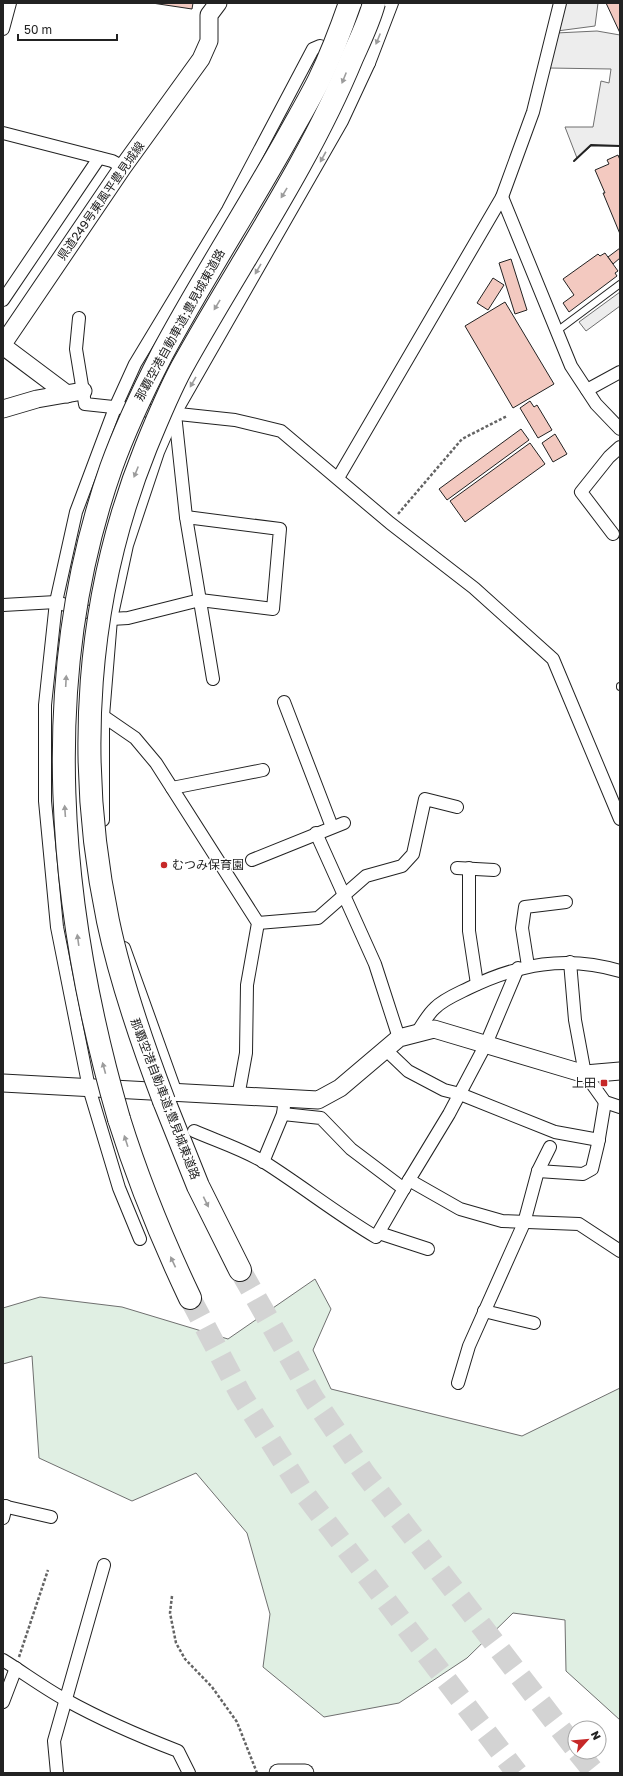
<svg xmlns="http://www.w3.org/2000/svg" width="623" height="1776" font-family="'Golos Text','Noto Sans JP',sans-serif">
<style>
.green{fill:#e0efe3;stroke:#6f6f6f}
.parking{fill:#ededed;stroke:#6f6f6f}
.building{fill:#f3c9c0;stroke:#222}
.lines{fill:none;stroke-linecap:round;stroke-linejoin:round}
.highway-tunnel{stroke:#d3d3d3;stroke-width:22;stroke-dasharray:22 11;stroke-linecap:butt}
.lane-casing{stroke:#222;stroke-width:8}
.street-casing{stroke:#222;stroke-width:14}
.secondary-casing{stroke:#222;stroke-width:19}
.highway-casing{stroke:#222;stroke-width:24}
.path{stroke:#646464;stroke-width:2.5;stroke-dasharray:3 2;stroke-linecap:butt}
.lane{stroke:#fff;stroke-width:6}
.street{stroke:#fff;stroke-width:12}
.secondary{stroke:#fff;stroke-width:17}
.highway{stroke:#fff;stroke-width:22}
.highway-bridge-casing{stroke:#222;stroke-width:24;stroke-linecap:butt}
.highway-bridge{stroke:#fff;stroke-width:22}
.wall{stroke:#222;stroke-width:2}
.oneway{fill:#9c9c9c}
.poi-dot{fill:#c62828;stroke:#fff;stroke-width:1.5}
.labels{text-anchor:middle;stroke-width:3;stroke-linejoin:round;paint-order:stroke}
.street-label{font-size:12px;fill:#222;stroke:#fff}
.poi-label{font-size:12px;fill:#222;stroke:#fff;text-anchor:start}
</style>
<rect width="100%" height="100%" fill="#fff"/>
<path class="green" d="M315,1279L331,1309L313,1350L331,1389L522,1436L620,1388V1720L566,1671L565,1620L513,1613L467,1658L399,1703L324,1717L263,1667L270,1614L247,1533L196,1473L132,1501L39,1458L32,1356L3,1364V1308L40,1297L122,1307L228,1339Z"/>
<g class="parking">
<path d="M565,3H598L595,26L557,31Z"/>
<path d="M597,31L620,35V146H591L577,158L565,127H593L601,81L609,83L611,69L549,68L556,33Z"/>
<path d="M620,292V306L586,331L579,322Z"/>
</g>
<g class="building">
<path d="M152,3H193L192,9Z"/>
<path d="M606,3H620V33Z"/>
<path d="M618,155L620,160V234L603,193H605L595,170L609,164L607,160Z"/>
<path d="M620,248V258L613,264L608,257Z"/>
<path d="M605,253L618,271L615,273L617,276L569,312L563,303L574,295L563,279L598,254L600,256Z"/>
<path d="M511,259L527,310L515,314L499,263Z"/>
<path d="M493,278L504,285L488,310L477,303Z"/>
<path d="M505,302L554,384L513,408L465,326Z"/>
<path d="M530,401L534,407L537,405L552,430L538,438L520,408Z"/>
<path d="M521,429L529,440L447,500L439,489Z"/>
<path d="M555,434L567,454L553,462L542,443Z"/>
<path d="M530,443L545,464L465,522L450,501Z"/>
</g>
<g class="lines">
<g class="highway-tunnel">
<path d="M240,1270L313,1398L365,1474L575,1748"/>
<path d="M190,1298L241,1395L301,1489L517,1773"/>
<path d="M578,1752L595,1773"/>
</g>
<g class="lane-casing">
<g id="lane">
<path d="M557,331L620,284"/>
<path d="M620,686V687"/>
</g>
</g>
<g class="street-casing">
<g id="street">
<path d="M3,29L10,3"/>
<path d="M3,133L112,161L123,167"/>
<path d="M502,197L571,366L596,404L620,429"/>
<path d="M3,300L99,158"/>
<path d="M79,318L76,349L85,404L235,420L281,431L390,523L474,588L553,659L620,819"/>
<path d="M587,390L620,372"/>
<path d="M175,414L186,517L213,679"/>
<path d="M338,478L502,197L533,112L560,3"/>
<path d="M613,534L581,492L609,457L620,447"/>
<path d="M3,605L56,602L111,619L128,618L200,600L273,609L280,529L186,517"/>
<path d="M284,702L332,827"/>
<path d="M103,716L135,738L156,763L258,923L247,985L246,1053L238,1097"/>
<path d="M172,788L263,770"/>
<path d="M103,820V716L111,619L127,545L158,452L175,413L342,121L369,63L392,3"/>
<path d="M316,833L375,964L399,1038"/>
<path d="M252,860L344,823"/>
<path d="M457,868L494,870"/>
<path d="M469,868V931L477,984"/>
<path d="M258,923L318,918L366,876L402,866L413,854L425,799L457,807"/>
<path d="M124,948L176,1093"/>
<path d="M570,962L575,1020L585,1074L605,1102L620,1107"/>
<path d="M528,966L522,928L525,907L566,902"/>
<path d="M518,968L486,1044L449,1114L409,1180L460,1209L502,1221L579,1224L620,1251"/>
<path d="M417,1033C422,1025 428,1014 435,1008C444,999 457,994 469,988C518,964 566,955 620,971"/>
<path d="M385,1049L408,1071L444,1090L460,1094L555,1132L599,1140"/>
<path d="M283,1114L321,1118L351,1149L404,1189"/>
<path d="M194,1131C217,1141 242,1149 264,1162C302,1186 337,1214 376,1237L409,1180"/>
<path d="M263,1162L283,1114L284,1106"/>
<path d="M538,1171L583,1174L592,1169L598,1144L605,1102"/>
<path d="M379,1233L428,1249"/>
<path d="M140,1239L119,1188L89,1088L57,927L45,801V705L56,602L76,512L115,408L135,364L228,210L313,49L320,46L369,63"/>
<path d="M484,1311L534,1323"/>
<path d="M458,1383L469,1346L524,1223L538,1171L550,1147"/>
<path d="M3,1506L51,1517"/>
<path d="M3,1518L6,1506"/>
<path d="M3,1660C24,1673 44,1688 66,1700C102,1720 139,1736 178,1751L189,1773"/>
<path d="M3,1702L16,1668"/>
<path d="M57,1773L54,1741L104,1565"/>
</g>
</g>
<g class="secondary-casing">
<g id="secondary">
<path d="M3,344L123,167L201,59L209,41V15L218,3"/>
<path d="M3,346L67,394"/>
<path d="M3,409L37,399L83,391"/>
<path d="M3,1083L318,1100L340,1088L399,1038L434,1029L585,1074L620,1071"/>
<path d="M278,1773H305"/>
</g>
</g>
<g class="highway-casing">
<g id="highway">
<path d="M164,1101L198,1186L240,1270"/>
<path d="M119,1119C138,1180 162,1239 190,1298"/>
</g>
</g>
<g class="path">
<path d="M398,514L462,439L507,416"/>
<path d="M172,1596L170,1613L176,1643L185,1659L212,1687L237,1722L257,1773"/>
<path d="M19,1657L48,1570"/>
</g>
<use href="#lane" class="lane"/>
<use href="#street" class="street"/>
<use href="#secondary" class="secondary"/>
<use href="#highway" class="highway"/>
<g class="highway-bridge-casing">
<g id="highway-bridge">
<path d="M164,1101C142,1043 121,983 108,921C75,763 85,598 146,447C157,420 168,393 182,367C239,264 307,167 352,58C360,40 369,22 374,3"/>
<path d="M119,1119C58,908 37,679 111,468C125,429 143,391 162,354C202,279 249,207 290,133C300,115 310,98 319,80C331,55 341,29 350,3"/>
</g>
</g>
<use href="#highway-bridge" class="highway-bridge"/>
<path class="wall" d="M574,161L591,145L620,146"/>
</g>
<defs><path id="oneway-solid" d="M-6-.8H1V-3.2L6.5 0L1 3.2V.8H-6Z"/></defs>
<g class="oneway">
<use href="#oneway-solid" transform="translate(378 39) rotate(112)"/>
<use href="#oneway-solid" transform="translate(344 78) rotate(112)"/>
<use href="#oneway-solid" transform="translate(323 157) rotate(119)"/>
<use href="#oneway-solid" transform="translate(284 193) rotate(121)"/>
<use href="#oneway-solid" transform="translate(258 269) rotate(120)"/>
<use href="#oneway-solid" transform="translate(217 305) rotate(121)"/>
<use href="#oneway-solid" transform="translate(193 382) rotate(120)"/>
<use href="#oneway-solid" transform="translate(136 472) rotate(112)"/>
<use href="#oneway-solid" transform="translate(66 681) rotate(-87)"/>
<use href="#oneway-solid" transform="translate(65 811) rotate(-94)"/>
<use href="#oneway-solid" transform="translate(78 940) rotate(-98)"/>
<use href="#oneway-solid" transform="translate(104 1068) rotate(-105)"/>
<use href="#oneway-solid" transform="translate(126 1141) rotate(-108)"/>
<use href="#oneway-solid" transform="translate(206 1202) rotate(64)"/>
<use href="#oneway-solid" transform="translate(173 1262) rotate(-115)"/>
</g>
<g class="poi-dot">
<circle cx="164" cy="865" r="4"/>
<rect x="600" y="1079" width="8" height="8" rx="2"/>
</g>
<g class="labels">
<g class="street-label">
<text transform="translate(101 201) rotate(-55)" y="4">県道249号東風平豊見城線</text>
<text transform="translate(180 325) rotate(-61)" y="4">那覇空港自動車道;豊見城東道路</text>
<text transform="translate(165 1099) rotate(69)" y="4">那覇空港自動車道;豊見城東道路</text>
</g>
<g class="poi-label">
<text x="172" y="869">むつみ保育園</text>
<text x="596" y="1087" text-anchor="end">上田</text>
</g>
</g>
<rect width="623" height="1776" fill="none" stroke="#222222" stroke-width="8"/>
<g transform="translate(587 1740) rotate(63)"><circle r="19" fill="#ffffff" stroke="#a7a7a7"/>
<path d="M0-3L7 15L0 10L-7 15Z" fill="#c62828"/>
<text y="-6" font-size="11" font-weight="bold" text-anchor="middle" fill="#222222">N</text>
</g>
<path d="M18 34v6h99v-6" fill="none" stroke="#222222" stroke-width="2"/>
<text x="24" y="34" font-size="12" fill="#222222" stroke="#ffffff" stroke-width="3" paint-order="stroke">50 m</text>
</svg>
